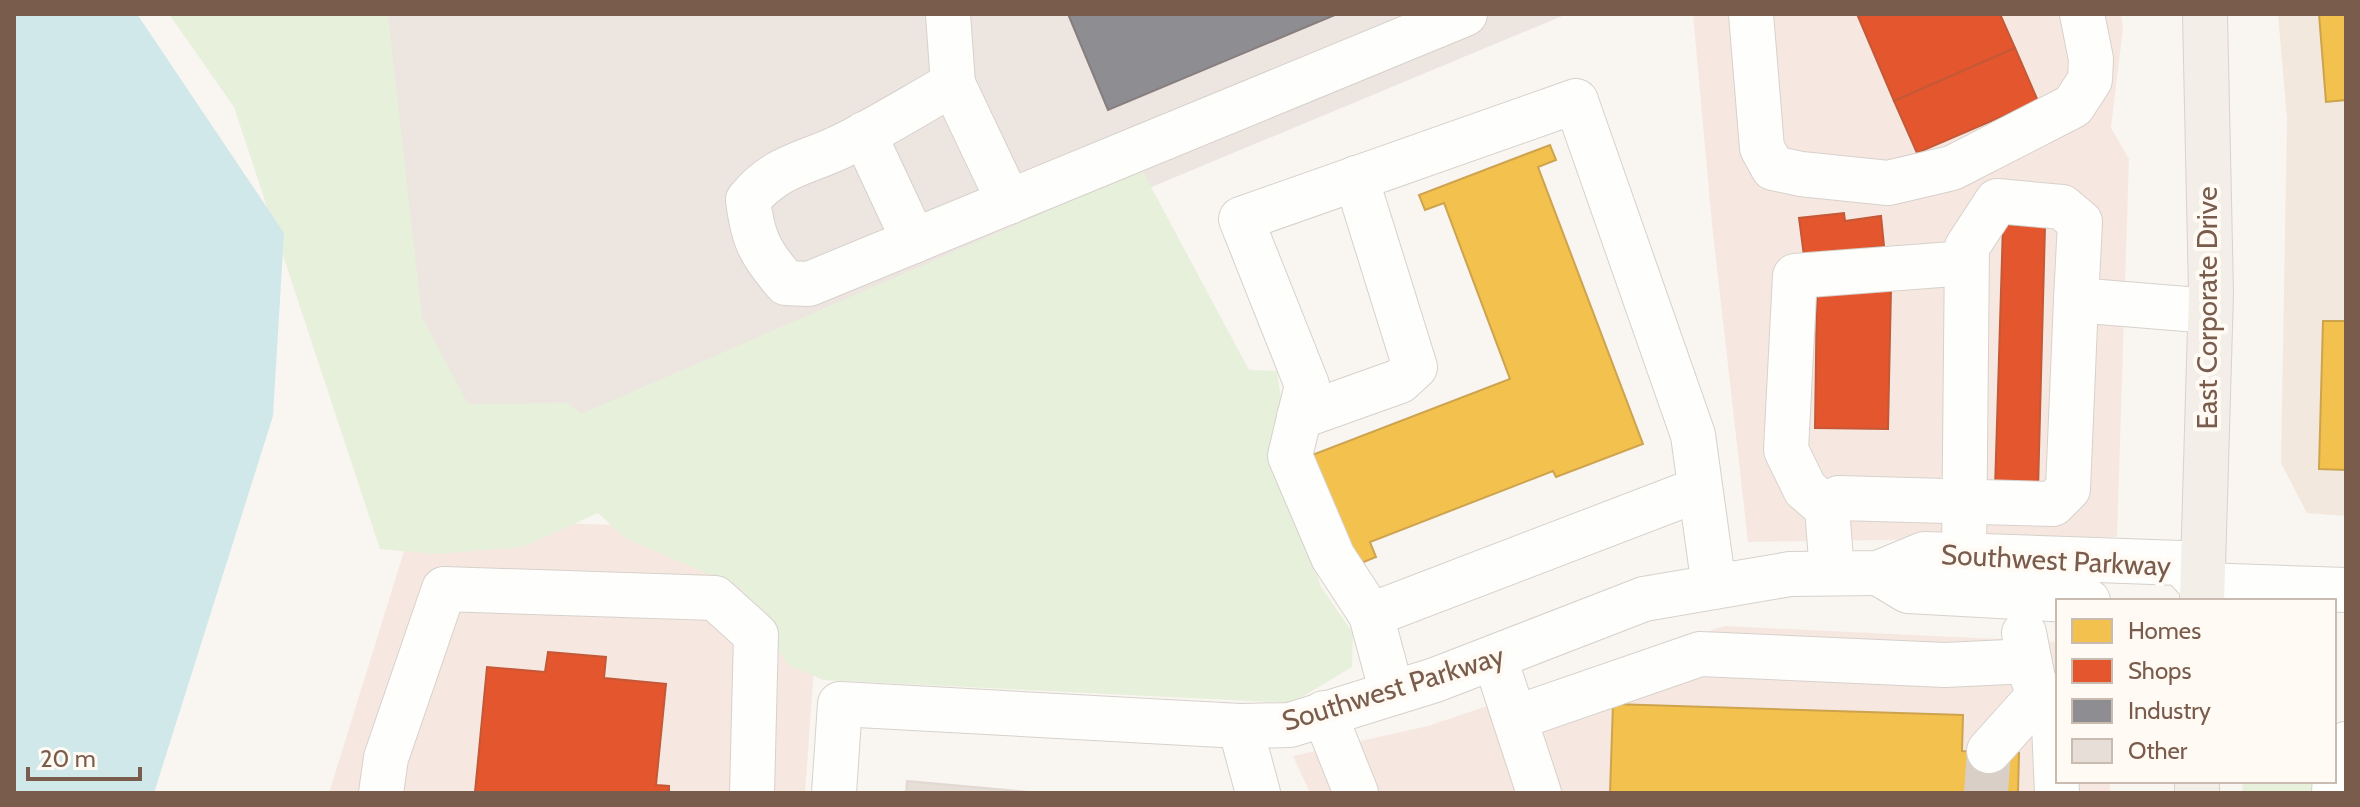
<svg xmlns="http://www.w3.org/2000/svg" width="2360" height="807" font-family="Cabin,sans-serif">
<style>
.residential{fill:#f2e8de}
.commercial{fill:#f6e8e1}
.industrial{fill:#ede5e0}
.green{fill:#e7f0db}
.water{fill:#d0e8ea}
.homes{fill:#f2c14e;stroke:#cea34e;stroke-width:2}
.shops{fill:#e4572e;stroke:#c45837;stroke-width:2}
.industry{fill:#8d8d92;stroke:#877e7d;stroke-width:2}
.building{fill:#e6ded7;stroke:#e2d8d2;stroke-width:2}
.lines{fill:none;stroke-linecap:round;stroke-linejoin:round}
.minor-tunnel{stroke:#d9cfc7;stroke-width:44;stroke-dasharray:44 22;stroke-linecap:butt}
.minor-casing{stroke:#d7d1cb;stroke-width:46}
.major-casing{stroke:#dad1cc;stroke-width:46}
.minor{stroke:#fefefd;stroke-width:44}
.major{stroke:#f3eee8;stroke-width:44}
.labels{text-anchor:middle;stroke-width:8;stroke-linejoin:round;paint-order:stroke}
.street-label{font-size:28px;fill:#7a5c4d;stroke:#fffaf3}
</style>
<rect width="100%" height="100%" fill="#f9f5f0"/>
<path class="residential" d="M2278,14H2346V516L2307,513L2281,463L2287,119Z"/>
<g class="commercial">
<path d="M1693,14H2121L2123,28L2111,128L2129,159L2117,537L1748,542L1712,224Z"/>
<path d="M414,519L690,527L817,626L805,793H329Z"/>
<path d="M1724,626L2058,642V781H2110V793H1310L1293,756L1428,726Z"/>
</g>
<path class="industrial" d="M379,14H1567L563,432L456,400L403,307Z"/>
<g class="green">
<path d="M169,14H388L422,317L468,404L568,403L581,414L1142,170L1249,370L1277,371L1282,407L1272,448L1321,587L1353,633L1352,667L1292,703L823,680L787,664L741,588L625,538L598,513L523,547L435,554L380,549L234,107Z"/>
<path d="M2243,781L2312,784V793H2242Z"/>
</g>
<path class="water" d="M14,14H137L284,233L273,416L154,793H14Z"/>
<g class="homes">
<path d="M2319,14H2346V100L2326,102Z"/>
<path d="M1550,145L1556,160L1538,167L1643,444L1556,477L1553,471L1370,542L1376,557L1354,566L1312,455L1510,379L1444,203L1425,210L1419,195Z"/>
<path d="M2323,321H2346V470L2319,469Z"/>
<path d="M1613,704L1963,715L1962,751L2019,753L2018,793H1610Z"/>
</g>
<g class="shops">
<path d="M1857,14H2000L2015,48L1894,101Z"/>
<path d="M2015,48L2038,101L1917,153L1894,101Z"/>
<path d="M1844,213L1845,221L1881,216L1884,246L1804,256L1799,218Z"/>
<path d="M2003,225L2045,226L2038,490L1995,489Z"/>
<path d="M1817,287L1891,288L1888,429L1815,428Z"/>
<path d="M548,652L606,657L604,678L666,684L656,785L669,786V793L475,792L487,667L545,672Z"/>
</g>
<path class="industry" d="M1068,14H1337L1108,110Z"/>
<path class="building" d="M907,781L1040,793H906Z"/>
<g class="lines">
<path class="minor-tunnel" d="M1986,793L1989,751"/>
<g class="minor-casing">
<g id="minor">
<path d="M948,14L953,84C917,104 881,127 844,145C806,164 778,164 748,200C753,240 760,253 786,283L809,284L1465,14"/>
<path d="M1751,14L1762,148L1773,168L1801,174L1888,183L1952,168L2073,106L2090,80L2091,59L2082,14"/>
<path d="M953,84L1009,202"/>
<path d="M864,134L914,241"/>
<path d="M1299,417L1400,381L1415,367L1356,178"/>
<path d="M1827,508L1805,489L1786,450L1795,276L1966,263"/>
<path d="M1964,555L1967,247L1997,201L2062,207L2080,222L2076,300L2210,311"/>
<path d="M1832,572L1827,508L1839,498L2053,504L2068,489L2076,300"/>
<path d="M1878,573L1908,591L2088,601"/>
<path d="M2202,585L2346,590"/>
<path d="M1371,615L1700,489"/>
<path d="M2024,633L2033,679L2054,725L2057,793"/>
<path d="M1495,659L1539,793"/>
<path d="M1392,693L1371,615L1333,557L1290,456L1307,385L1241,219L1576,101L1693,435L1714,587"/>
<path d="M1324,713L1356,793"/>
<path d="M1515,718L1700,654L1945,665L2029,661"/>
<path d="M1240,726L1258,793"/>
<path d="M1989,751L2040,694"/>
<path d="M381,793L386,758L444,589L715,598L756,635L752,793"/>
<path d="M834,793L840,704L1240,726L1290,725L1435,680L1644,599L1790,574L1878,573L1924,554L2181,563L2202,585"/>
<path d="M2334,793L2336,756L2346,744"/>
</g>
</g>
<g class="major-casing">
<g id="major">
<path d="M2202,601L2211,293L2205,14"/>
<path d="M2197,793V781"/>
</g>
</g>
<use href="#minor" class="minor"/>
<use href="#major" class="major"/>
</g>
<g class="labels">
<g class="street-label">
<text transform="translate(2207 308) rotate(-90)" y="10">East Corporate Drive</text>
<text transform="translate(2056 560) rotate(3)" y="10">Southwest Parkway</text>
<text transform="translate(1393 688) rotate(-17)" y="10">Southwest Parkway</text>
</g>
</g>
<rect width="2360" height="807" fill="none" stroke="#7a5c4d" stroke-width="32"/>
<rect x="2056" y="599" width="280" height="184" fill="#fffaf3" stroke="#cabbb1" stroke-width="2"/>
<rect x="2072" y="619" width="40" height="24" fill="#f2c14e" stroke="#cabbb1" stroke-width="2"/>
<text x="2128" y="639" font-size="24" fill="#7a5c4d">Homes</text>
<rect x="2072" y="659" width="40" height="24" fill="#e4572e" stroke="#cabbb1" stroke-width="2"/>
<text x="2128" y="679" font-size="24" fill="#7a5c4d">Shops</text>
<rect x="2072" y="699" width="40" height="24" fill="#8d8d92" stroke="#cabbb1" stroke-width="2"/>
<text x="2128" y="719" font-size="24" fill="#7a5c4d">Industry</text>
<rect x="2072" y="739" width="40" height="24" fill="#e6ded7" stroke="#cabbb1" stroke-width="2"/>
<text x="2128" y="759" font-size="24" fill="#7a5c4d">Other</text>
<path d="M28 767v12h112v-12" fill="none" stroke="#7a5c4d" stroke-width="4"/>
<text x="40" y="767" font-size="24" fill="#7a5c4d" stroke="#fffaf3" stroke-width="6" paint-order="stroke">20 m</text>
</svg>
